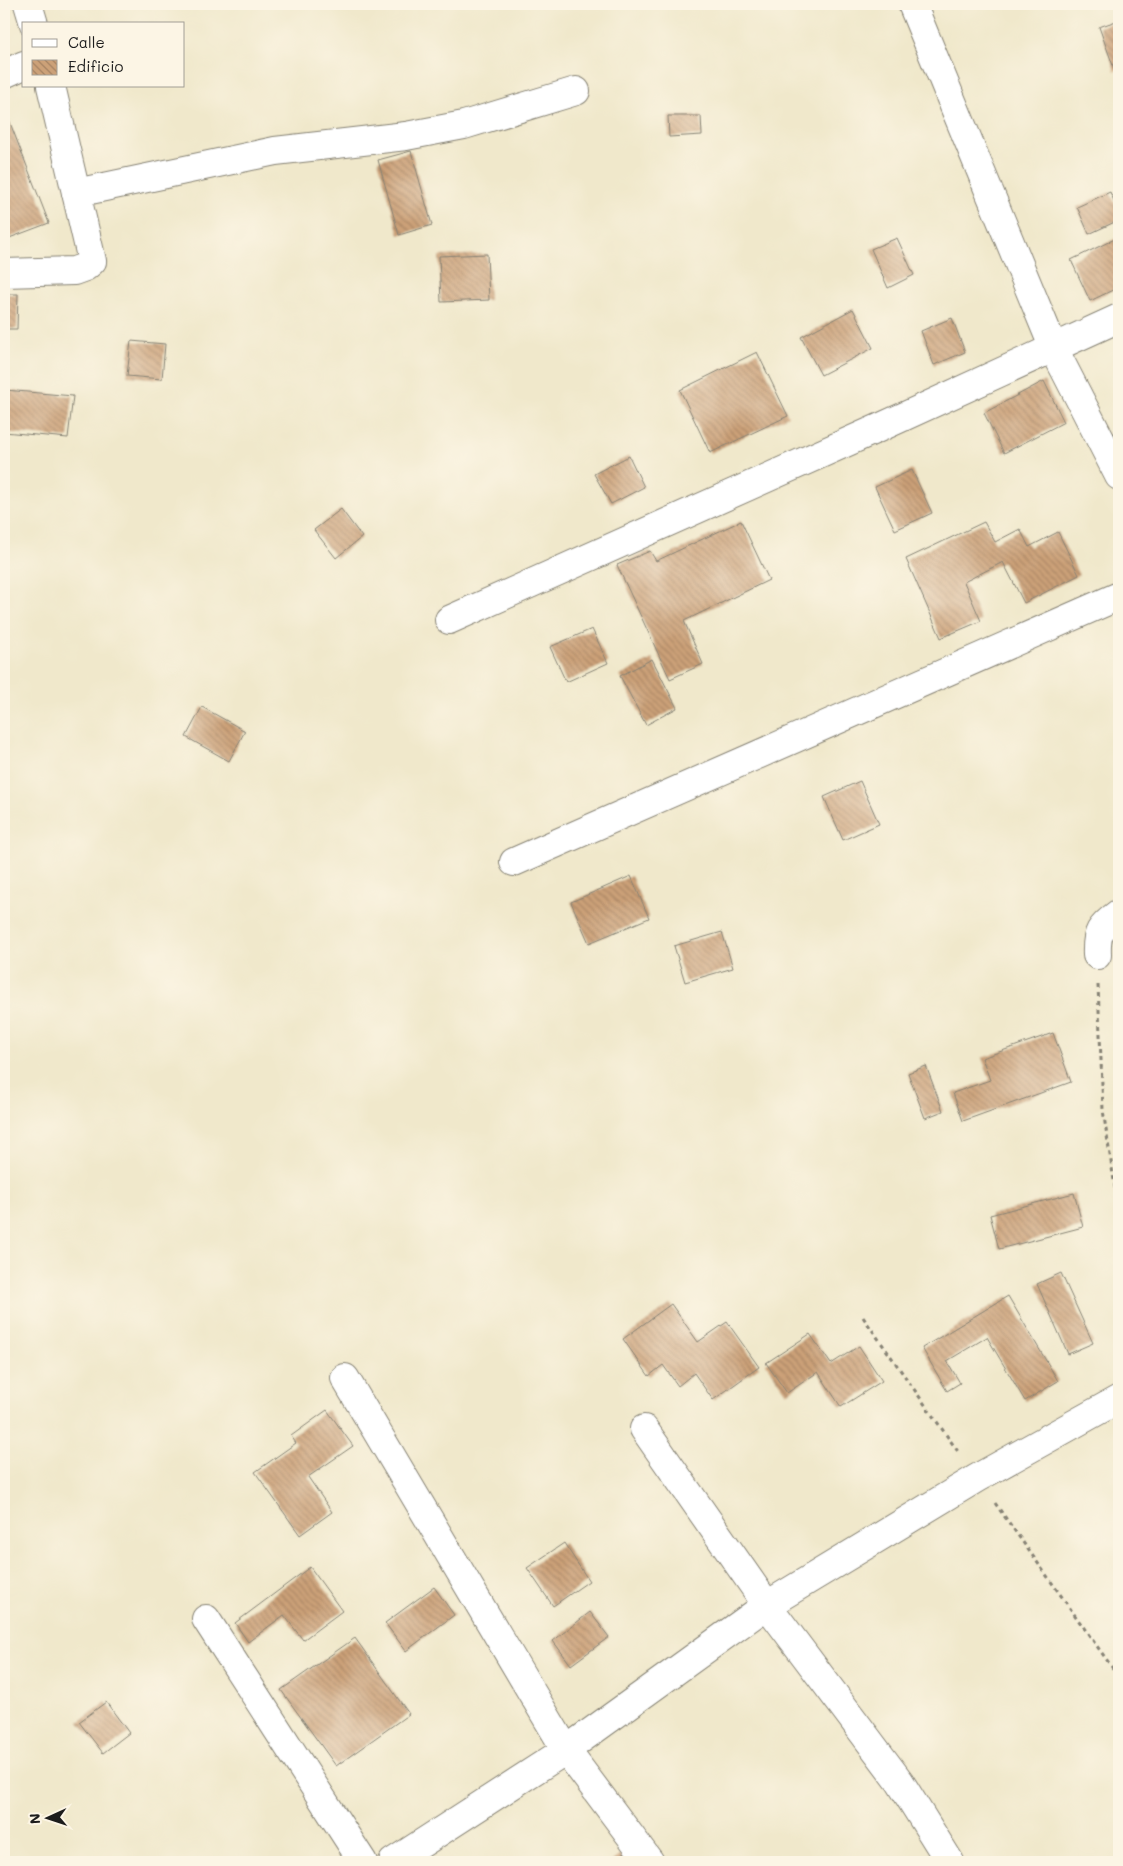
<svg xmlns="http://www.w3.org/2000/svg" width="1123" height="1866" font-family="Mali,sans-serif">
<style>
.building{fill:url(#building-back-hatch)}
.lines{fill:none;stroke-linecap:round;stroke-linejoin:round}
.minor-casing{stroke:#868274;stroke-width:30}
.path{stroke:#868274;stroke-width:3;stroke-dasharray:4 4;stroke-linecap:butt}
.minor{stroke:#fff;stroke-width:28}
</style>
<defs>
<pattern id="building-back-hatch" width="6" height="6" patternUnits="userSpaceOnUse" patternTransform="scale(1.25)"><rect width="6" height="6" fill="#cca178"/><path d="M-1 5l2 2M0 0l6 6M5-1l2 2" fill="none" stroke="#a58262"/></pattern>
</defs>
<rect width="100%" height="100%" fill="#fcf5e5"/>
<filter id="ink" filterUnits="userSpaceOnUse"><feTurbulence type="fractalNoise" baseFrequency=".02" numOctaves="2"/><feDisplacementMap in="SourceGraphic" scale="10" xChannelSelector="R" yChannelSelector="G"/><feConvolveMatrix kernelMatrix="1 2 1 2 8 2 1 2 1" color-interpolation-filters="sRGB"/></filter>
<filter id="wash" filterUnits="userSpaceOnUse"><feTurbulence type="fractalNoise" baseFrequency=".0096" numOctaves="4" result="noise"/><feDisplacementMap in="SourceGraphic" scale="20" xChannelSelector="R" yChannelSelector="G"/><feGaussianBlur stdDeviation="1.12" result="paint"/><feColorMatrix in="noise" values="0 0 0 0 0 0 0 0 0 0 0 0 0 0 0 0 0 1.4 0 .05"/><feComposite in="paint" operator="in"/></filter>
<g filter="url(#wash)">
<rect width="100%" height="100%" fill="#f0e8cb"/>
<g id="blocks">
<g class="building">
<path d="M1119,20V69L1115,71L1099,27Z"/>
<path d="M5,110L49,223L4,240V111Z"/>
<path d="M668,116H701L702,135L669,137Z"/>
<path d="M411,151L432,225L399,235L378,160Z"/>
<path d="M1110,192L1119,212V220L1089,234L1077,207Z"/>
<path d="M1119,237V287L1090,301L1071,260Z"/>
<path d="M897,238L914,275L888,288L871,249Z"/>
<path d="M487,254L489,300L441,302L439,256Z"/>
<path d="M4,294H18L17,329H4Z"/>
<path d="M853,309L873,348L821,375L801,337Z"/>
<path d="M952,318L965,352L934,365L921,331Z"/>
<path d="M131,341L165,344L162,379L127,376Z"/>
<path d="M757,352L788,416L710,453L680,390Z"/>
<path d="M1044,381L1064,422L1004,453L984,413Z"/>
<path d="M5,390L73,396L68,438L4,432Z"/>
<path d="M629,456L644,487L611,504L594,474Z"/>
<path d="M912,470L932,513L895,530L875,487Z"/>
<path d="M341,509L362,537L336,558L314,530Z"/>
<path d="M741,521L769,580L684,621L703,664L670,679L617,565L650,551L656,561Z"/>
<path d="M984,522L995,542L1020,529L1029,547L1058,532L1079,575L1024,603L1003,562L964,582L981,621L941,638L906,559Z"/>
<path d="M592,629L608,663L566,682L550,647Z"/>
<path d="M652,659L677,708L646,725L620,676Z"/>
<path d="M202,707L245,731L229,761L186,737Z"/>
<path d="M860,781L879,824L843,840L824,797Z"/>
<path d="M631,876L649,918L589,943L571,902Z"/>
<path d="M722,932L733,968L685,982L674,946Z"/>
<path d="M1053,1033L1071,1082L963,1121L953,1093L990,1080L982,1058Z"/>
<path d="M926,1066L943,1111L925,1118L908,1073Z"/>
<path d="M1074,1193L1083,1227L999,1249L990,1215Z"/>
<path d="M1061,1273L1093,1343L1068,1354L1037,1284Z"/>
<path d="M1008,1296L1058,1381L1025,1401L987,1337L947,1361L960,1383L947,1391L922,1348Z"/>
<path d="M671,1304L698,1342L727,1322L759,1367L713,1400L694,1373L678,1386L663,1365L649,1376L623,1339Z"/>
<path d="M810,1334L831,1364L859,1346L882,1381L841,1407L818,1372L787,1393L766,1363Z"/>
<path d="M327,1410L353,1446L308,1477L332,1512L300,1535L255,1472L296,1443L291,1436Z"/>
<path d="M564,1543L589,1581L553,1606L527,1568Z"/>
<path d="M310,1567L342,1611L303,1640L284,1615L248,1642L235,1623Z"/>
<path d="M434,1587L454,1615L406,1651L385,1623Z"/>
<path d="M590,1612L609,1637L571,1665L553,1641Z"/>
<path d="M355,1638L409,1714L336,1766L281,1690Z"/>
<path d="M106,1702L129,1733L103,1753L79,1722Z"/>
<path d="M625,1852L632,1862H612Z"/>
</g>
</g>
</g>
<g filter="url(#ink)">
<use href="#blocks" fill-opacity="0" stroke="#868274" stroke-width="1"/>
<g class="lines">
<g class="minor-casing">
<g id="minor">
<path d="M28,4L34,24"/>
<path d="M912,4L1054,349L1119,476"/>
<path d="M4,74L24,65"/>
<path d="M76,193L275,151L406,136L464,125L576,91"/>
<path d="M4,273L74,271L85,267L92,261L51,86"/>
<path d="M449,620L881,427L1119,318"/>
<path d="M514,862L1119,596"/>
<path d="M1097,955C1096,932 1100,927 1119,913"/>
<path d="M345,1378L566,1750L650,1862"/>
<path d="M644,1429L767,1605L900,1782L950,1862"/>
<path d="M206,1619L363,1862"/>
<path d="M393,1862L566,1750L767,1605L977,1478L1119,1399"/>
</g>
</g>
<g class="path">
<path d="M1098,985L1103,1110L1119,1213"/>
<path d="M863,1317L959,1453"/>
<path d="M995,1503L1119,1677"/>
</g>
<use href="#minor" class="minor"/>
</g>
</g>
<rect width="1123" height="1866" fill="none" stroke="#fcf5e5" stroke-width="20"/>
<rect x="22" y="22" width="162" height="65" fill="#fcf5e5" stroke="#a29e95"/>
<rect x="32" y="39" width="25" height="8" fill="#ffffff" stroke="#a29e95"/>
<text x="68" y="48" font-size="15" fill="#1c1c1c">Calle</text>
<rect x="32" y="60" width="25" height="15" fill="url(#building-back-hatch)" stroke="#a29e95"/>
<text x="68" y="72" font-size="15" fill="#1c1c1c">Edificio</text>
<g transform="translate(48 1818) rotate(267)" stroke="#fcf5e5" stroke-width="4" paint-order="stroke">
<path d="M0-4L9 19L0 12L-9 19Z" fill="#1c1c1c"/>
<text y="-8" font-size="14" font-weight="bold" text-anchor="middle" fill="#1c1c1c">N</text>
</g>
</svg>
